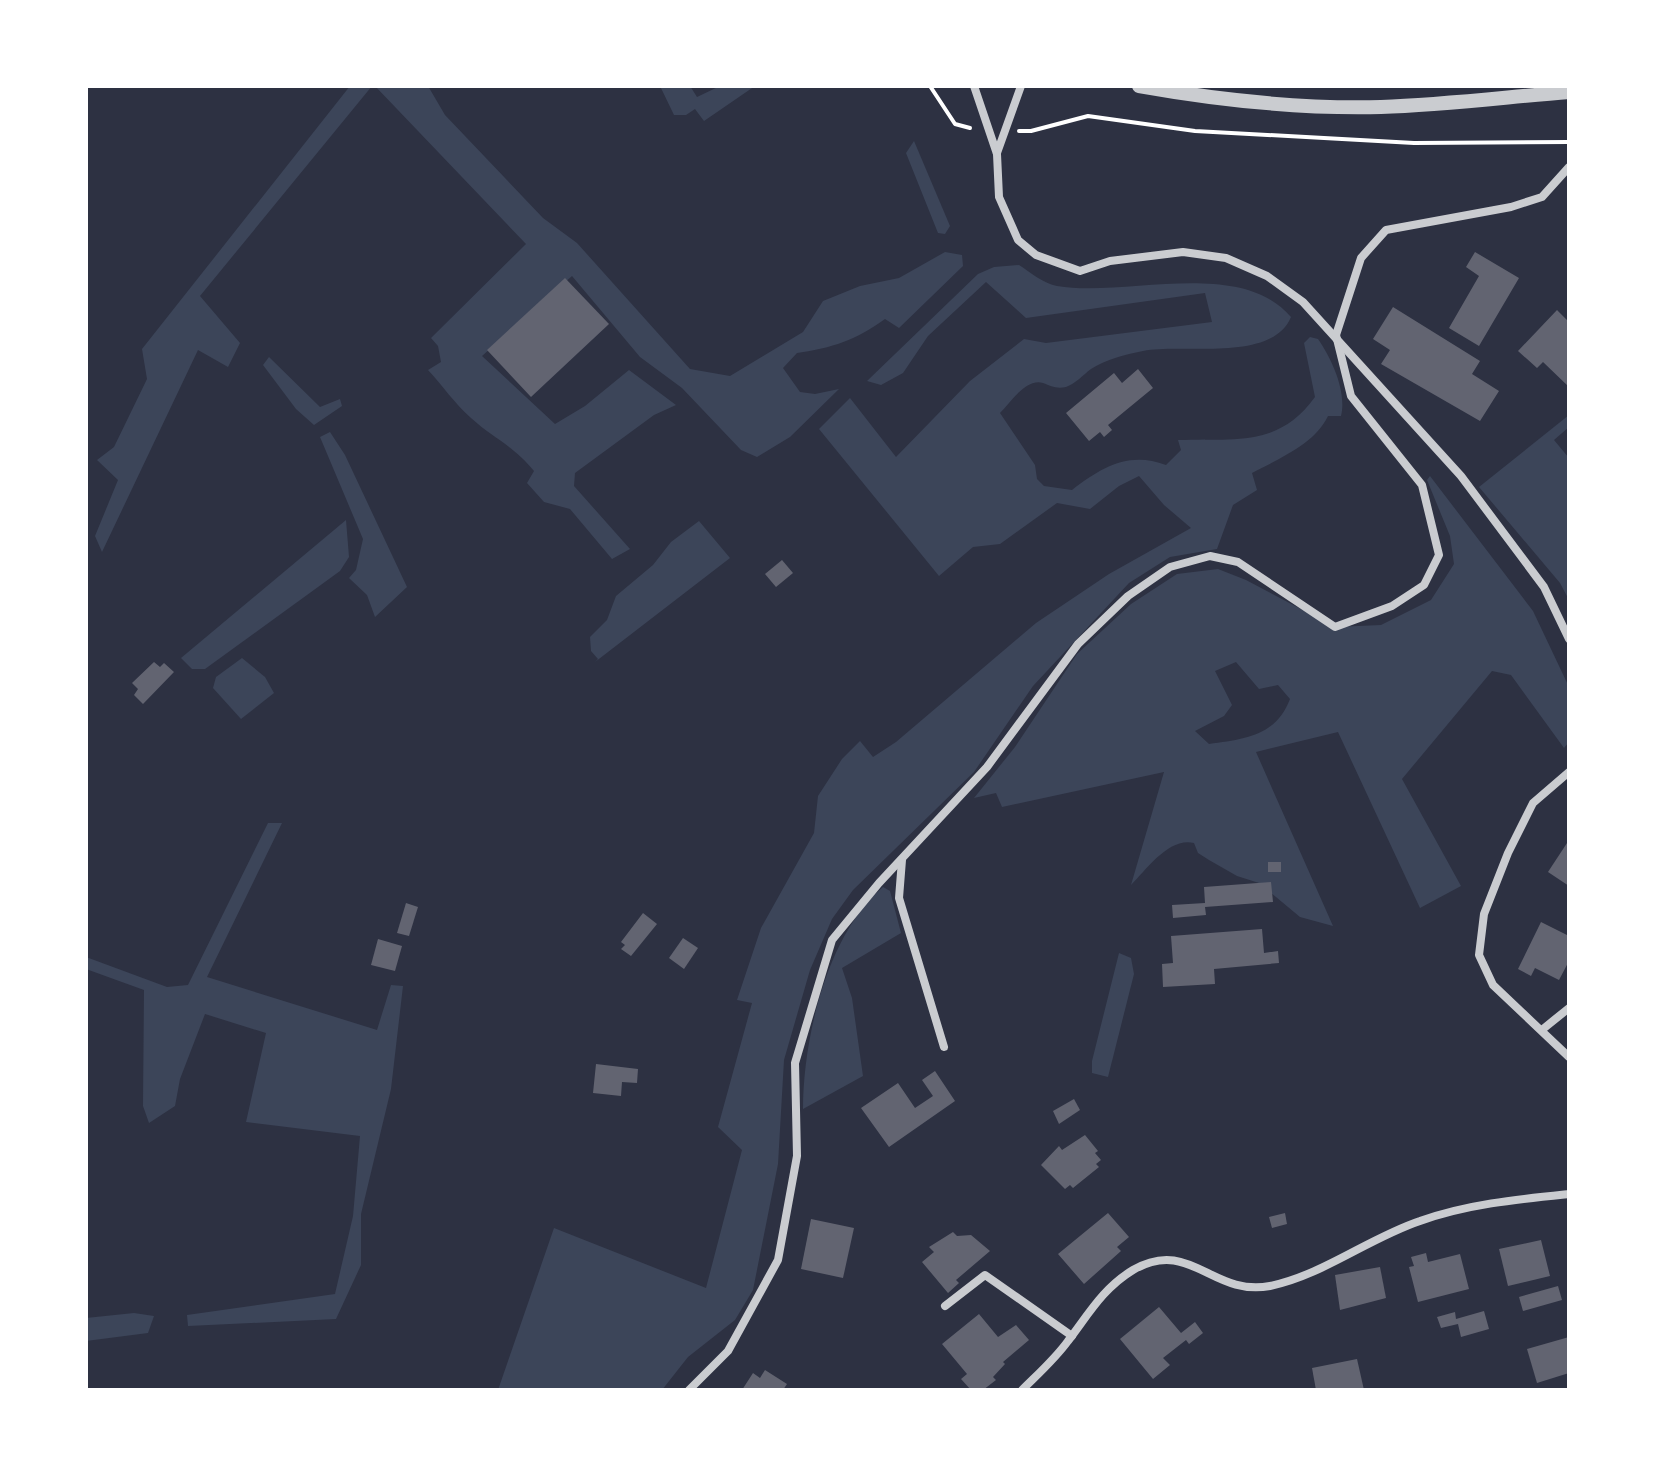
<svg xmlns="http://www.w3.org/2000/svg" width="1655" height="1476" font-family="Barlow,sans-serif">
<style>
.green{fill:#3c4559;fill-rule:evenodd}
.building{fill:#626471}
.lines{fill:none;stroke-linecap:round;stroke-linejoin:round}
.path{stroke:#fff;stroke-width:4}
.minor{stroke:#caccd0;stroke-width:8}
.tertiary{stroke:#caccd0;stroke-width:14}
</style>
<rect width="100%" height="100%" fill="#2d3142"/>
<g class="green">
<path d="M350,86H372L200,296L240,343L228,367L198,350L102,552L95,536L118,480L97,460L114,447L147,379L142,349Z"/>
<path d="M375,86H428L445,115L543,218L577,243L690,369L730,376L803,332L823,301L860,286L899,278L945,252L962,255L963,266L899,328L885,319C856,340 832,348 797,353L783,368L800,392L815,394L839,389L790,437L757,457L741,450L682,388L640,357L572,276L482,356L555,424L585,406L629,370L676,405L654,415L575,473L574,486L630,549L612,559L570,509L544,502L527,483L534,471C514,446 493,438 471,418C455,404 442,385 428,370L441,362L438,346L431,338L526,244Z"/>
<path d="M660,86H690L697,97L720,86H755L704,121L695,109L686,115H674Z"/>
<path d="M914,141L950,226L945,234L938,233L906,153Z"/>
<path d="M1019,265C1030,272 1044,284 1057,286C1124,298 1240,257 1291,317C1272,363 1182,343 1143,351C1124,355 1107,359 1091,369C1083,375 1075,384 1066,387C1056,389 1051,386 1043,383C1026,378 1010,403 1000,413L1035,465L1037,479L1044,486L1072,490C1102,467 1129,451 1166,465L1181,450L1178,440C1235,438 1278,448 1315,397L1304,343L1310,337L1318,339C1332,359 1347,392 1341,416H1328C1315,444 1278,459 1252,473L1257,490L1233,505L1217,549L1170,557L1129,583L1033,686L974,772L853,890L832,919L810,970L784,1060L778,1164L753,1290L735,1320L688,1357L662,1390H498L554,1228L706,1288L742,1150L718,1127L752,1003L737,1000L761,928L814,833L818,796L842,759L860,741L873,757L896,742L1036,623L1109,574L1191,528L1164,505L1139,476L1119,486L1090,509L1057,503L1000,544L973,547L939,576L819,429L850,398L896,457L970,381L1024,339L1046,343L1212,322L1205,293L1026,318L986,282L928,336L903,373L881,385L867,381L978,274L994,267Z"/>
<path d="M269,357L320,407L340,399L342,406L314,425L296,409L263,365Z"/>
<path d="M1569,415V427L1554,440L1569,458V600L1560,583L1479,487Z"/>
<path d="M330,432L345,455L407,587L375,617L367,595L349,578L356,570L363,539L320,437Z"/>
<path d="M1430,476L1533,611L1569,687V742L1564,748L1511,675L1492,671L1402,779L1461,886L1420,908L1338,732L1256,752L1333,926L1300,917L1259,883L1237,876L1209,860L1198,853L1194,843C1169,837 1147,869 1131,885L1164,772L1002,807L996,793L974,798L1015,747L1077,654L1131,604L1177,574L1218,569L1246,580L1335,627L1381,625L1431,600L1454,564L1450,536L1427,480ZM1236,662L1259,689L1278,685L1290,699C1276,736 1245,739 1209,744L1195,731L1224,716L1232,705L1215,671Z"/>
<path d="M346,520L349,557L340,571L205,669H192L181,658Z"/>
<path d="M699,521L730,558L595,662L598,659L591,651L590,637L607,620L616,596L653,565L671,542Z"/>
<path d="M242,658L265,677L274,693L241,719L213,688L216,677Z"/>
<path d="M268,823H282L207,977L377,1030L391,985L403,986L391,1089L361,1214V1265L336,1319L188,1326L187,1315L335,1294L353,1216L360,1136L246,1122L266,1033L205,1014L180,1079L175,1106L149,1123L143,1106L144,990L86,969V957L167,987L188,985Z"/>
<path d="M883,887L890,891L901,933L842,968L852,998L863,1076L803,1109C803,1039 827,934 883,887Z"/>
<path d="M1119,953L1131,958L1134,974L1108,1077L1092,1073V1061Z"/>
<path d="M134,1313L154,1316L148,1333L86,1341V1318Z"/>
</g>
<g class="building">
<path d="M1475,252L1519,278L1479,346L1449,328L1479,276L1466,267Z"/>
<path d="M565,278L609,324L531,397L487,350Z"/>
<path d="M1393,307L1480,361L1472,374L1499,391L1480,421L1381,364L1390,350L1373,339Z"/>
<path d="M1557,310L1569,322V387L1543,362L1537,368L1518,351Z"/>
<path d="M1138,369L1153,388L1108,425L1112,430L1104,437L1100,432L1089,441L1066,413L1114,373L1122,383Z"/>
<path d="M782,560L793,573L776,587L765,574Z"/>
<path d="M154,662L160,667L164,663L174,672L143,704L134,695L138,689L132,683Z"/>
<path d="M1567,843L1569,845V886L1548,872Z"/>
<rect x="1268" y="862" width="13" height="10"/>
<path d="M1271,882L1273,902L1205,907L1206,915L1173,918L1172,905L1205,903L1204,887Z"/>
<path d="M406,903L418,907L409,936L397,933Z"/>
<path d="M643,913L657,924L631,956L621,949L625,945L621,942Z"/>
<path d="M1541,922L1569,936V961L1559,980L1535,968L1531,976L1518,969Z"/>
<path d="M1262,929L1264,953L1278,951L1279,963L1214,969L1215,984L1163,987L1162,964L1173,963L1171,936Z"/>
<path d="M683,938L698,948L684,969L669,958Z"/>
<path d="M378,939L402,946L395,971L371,965Z"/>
<path d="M596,1064L638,1069L637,1083L622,1082L621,1096L593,1093Z"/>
<path d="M935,1071L955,1101L889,1147L861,1108L898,1083L915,1108L933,1096L922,1080Z"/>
<path d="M1074,1099L1080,1110L1059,1124L1053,1111Z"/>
<path d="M1085,1135L1098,1151L1095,1153L1101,1160L1096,1164L1099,1167L1073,1188L1070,1185L1065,1189L1041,1165L1059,1146L1062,1150Z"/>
<path d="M1108,1213L1129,1237L1117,1247L1121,1251L1084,1284L1058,1254Z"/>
<path d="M1285,1213L1287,1224L1272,1228L1269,1217Z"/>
<path d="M811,1219L854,1228L843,1278L801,1269Z"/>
<path d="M953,1232L957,1236L971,1235L990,1251L956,1280L959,1283L948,1293L922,1262L934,1252L929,1247Z"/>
<path d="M1541,1240L1550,1276L1508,1286L1499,1249Z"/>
<path d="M1426,1253L1428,1262L1460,1254L1469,1289L1418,1302L1409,1267L1414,1266L1411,1257Z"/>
<path d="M1380,1267L1386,1298L1340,1310L1335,1275Z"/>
<path d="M1558,1286L1562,1300L1523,1311L1519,1297Z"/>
<path d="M1159,1307L1181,1333L1195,1322L1203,1333L1189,1344L1186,1340L1163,1358L1170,1365L1153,1379L1120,1339Z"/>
<path d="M1484,1311L1489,1329L1461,1337L1458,1324L1441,1328L1437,1317L1455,1312L1456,1319Z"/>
<path d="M979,1314L998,1337L1016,1325L1029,1340L1003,1362L1005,1364L993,1377L996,1380L983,1390H971L961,1379L967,1374L942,1344Z"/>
<path d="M1569,1337V1373L1537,1383L1527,1349Z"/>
<path d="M1357,1359L1364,1390H1316L1312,1368Z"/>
<path d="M765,1370L787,1384L783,1390H742L753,1373L760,1378Z"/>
</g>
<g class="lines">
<g class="path">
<path d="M930,86L955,124L970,128"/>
<path d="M1019,131H1031L1088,116L1195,131L1414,143L1569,142"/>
</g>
<g class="minor">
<path d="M974,86L997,154L999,197L1018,240L1036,255L1080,271L1110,261L1183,252L1226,258L1267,276L1303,302L1461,476L1544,587L1569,639"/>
<path d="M997,153L1021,86"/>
<path d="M1569,772L1533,803L1508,853L1484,914L1479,955L1493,985L1569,1057"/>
<path d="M902,860L899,898L944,1047"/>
<path d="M1543,1029L1569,1008"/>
<path d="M945,1306L985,1275L1072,1336"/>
<path d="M689,1390L728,1351L778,1260L797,1156L795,1063L832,940L879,883L987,767L1078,644L1128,596L1170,567L1210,556L1238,562L1335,627L1392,606L1424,585L1439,555L1422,485L1351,396L1336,335L1361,258L1386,230L1511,207L1542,197L1569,167"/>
<path d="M1022,1390C1038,1374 1055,1359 1068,1341C1088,1315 1103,1288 1133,1270C1190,1237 1212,1297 1270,1286C1323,1275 1369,1238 1420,1221C1467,1204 1520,1199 1569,1194"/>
</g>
<path class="tertiary" d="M1139,86C1218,100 1300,109 1381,107C1443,105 1507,97 1569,92"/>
</g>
<rect width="1655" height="1476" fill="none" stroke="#ffffff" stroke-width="176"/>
</svg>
